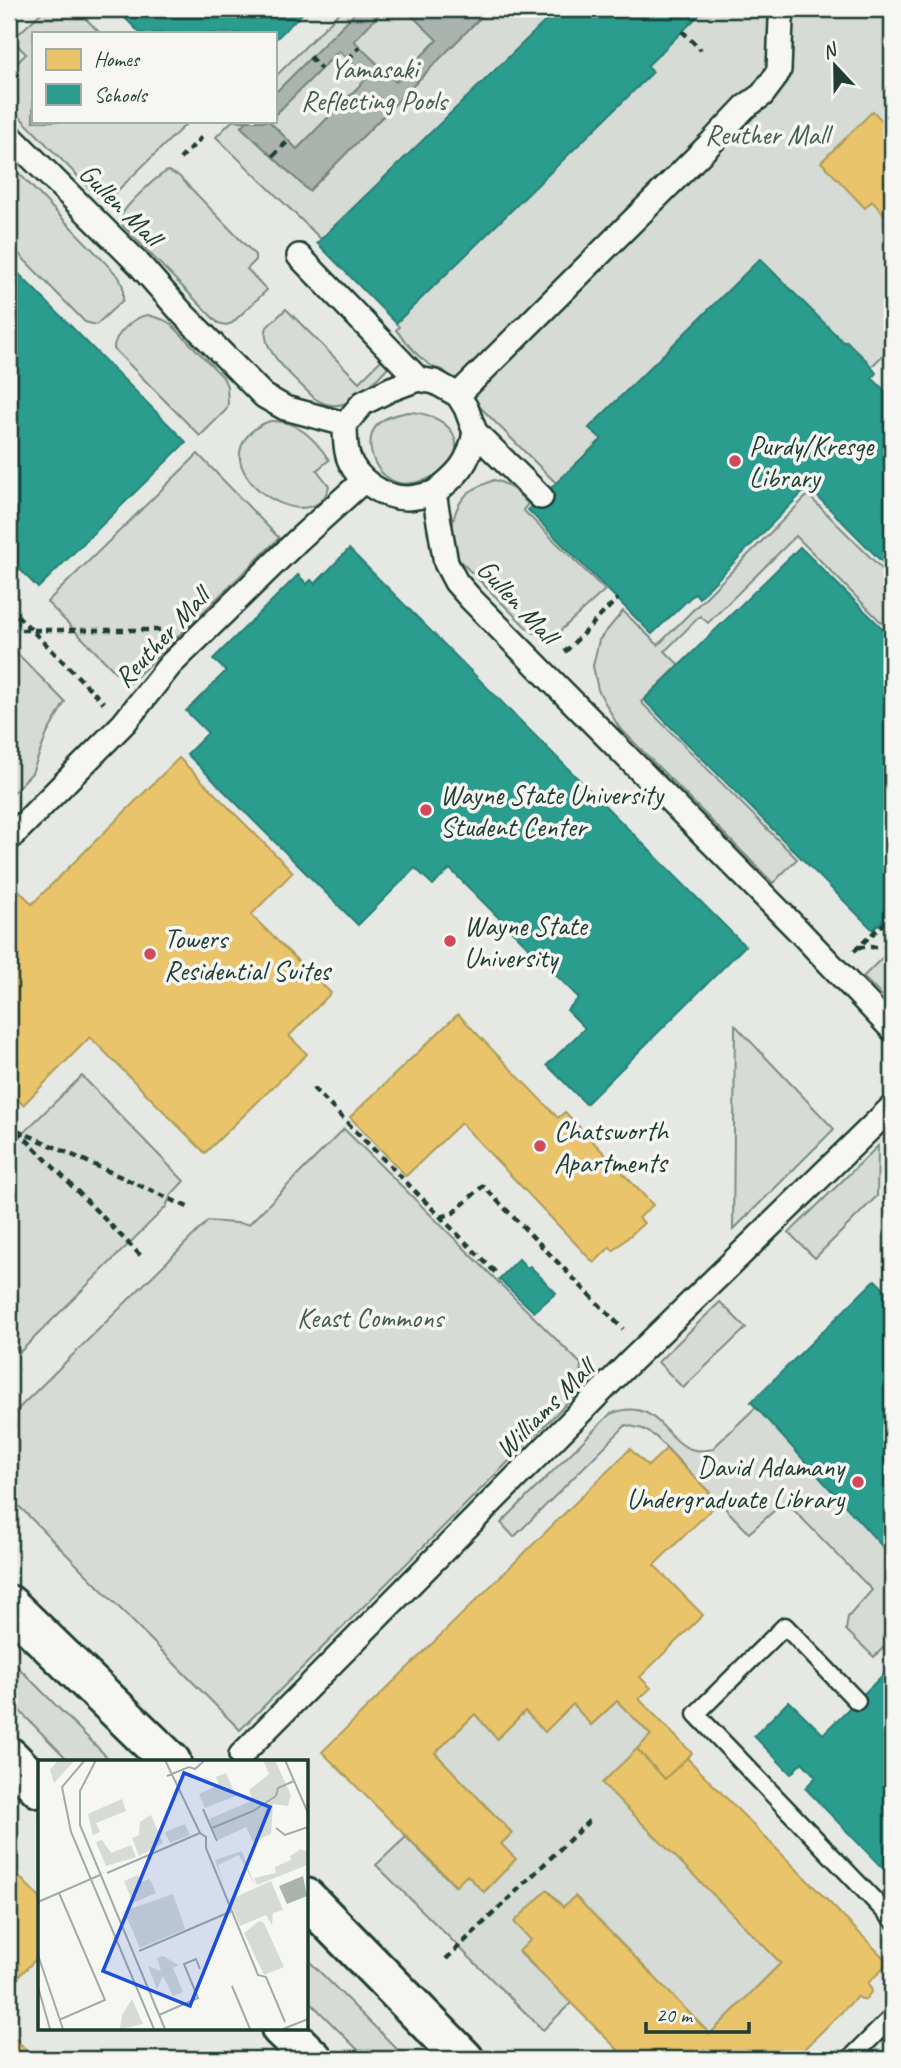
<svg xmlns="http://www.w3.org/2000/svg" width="901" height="2068" font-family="Caveat,sans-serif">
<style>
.built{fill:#e6e8e4;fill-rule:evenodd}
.green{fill:#d6dbd6;stroke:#7a8c85;stroke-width:2}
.water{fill:#aab3ae;stroke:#72847d;stroke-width:2}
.homes{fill:#e9c46a;stroke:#ac9c5a;stroke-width:2}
.schools{fill:#2a9d8f;stroke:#278074;stroke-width:2}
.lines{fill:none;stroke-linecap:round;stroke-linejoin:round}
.service-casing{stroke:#1f3d34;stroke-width:21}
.pedestrian-casing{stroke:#1f3d34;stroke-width:28}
.tertiary-casing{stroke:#1f3d34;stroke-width:44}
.path{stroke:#1f3d34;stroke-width:4.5;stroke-dasharray:7 5;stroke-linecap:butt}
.service{stroke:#f6f6f2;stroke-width:16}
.pedestrian{stroke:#f6f6f2;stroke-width:23}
.tertiary{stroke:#f6f6f2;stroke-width:38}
.poi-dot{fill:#d1495b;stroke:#f6f6f2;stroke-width:2.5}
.labels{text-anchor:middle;stroke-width:7;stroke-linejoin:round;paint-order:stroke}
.park-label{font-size:28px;fill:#445d54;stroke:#f6f6f2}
.street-label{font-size:28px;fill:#1f3d34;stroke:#f6f6f2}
.poi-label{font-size:28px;fill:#1f3d34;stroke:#f6f6f2;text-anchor:start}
.inset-road{fill:none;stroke:#a0aca6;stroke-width:2}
.view{fill:#1d4ed8;fill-opacity:0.15;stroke:#1d4ed8;stroke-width:3.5}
.inset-edge{fill:none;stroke:#1f3d34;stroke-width:3.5}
</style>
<rect width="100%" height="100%" fill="#f6f6f2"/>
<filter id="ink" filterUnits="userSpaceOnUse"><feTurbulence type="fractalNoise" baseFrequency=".0143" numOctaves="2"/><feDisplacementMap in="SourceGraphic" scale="14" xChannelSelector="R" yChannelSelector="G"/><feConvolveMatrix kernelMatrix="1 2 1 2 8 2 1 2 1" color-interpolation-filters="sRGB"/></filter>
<g filter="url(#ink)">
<path class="built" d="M9,9H892V2059H9ZM33,33H275V121H33ZM40,1762H306V2028H40Z"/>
<g class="green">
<path d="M45,9H76L100,33H33V121L188,122L110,198L105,200L98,197L9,106V71L26,54L12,40Z"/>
<path d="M343,9H539L548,19L321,239L216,137L232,121H275V77Z"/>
<path d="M705,9H892V346L871,367L847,341L844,343L760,259L589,428L602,439L556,483L443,370C425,368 408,344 396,330L399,327L396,323L652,73L647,66Z"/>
<path d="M9,163L119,277L123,287V300L96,325L85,322L9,244Z"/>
<path d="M168,171L179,176L255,255V261L247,269L267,290L232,323L226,325L218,323L123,226C121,221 120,220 122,215C125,206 159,174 168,171Z"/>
<path d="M286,309L359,382L382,359L389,366C368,387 346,420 314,398C299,382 258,350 267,327Z"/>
<path d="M148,315L164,320L171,324L223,377L227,386L228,404L226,410L200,436L114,349C113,335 135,316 148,315Z"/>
<path d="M408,412C427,412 456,423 456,446C457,470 419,487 399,483C375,478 360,441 379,423C386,416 399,414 408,412Z"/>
<path d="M270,421C297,420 315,439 329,460L317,470L329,486C316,538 225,486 242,445C247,433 258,425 270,421Z"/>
<path d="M198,454L279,538L128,685L47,602Z"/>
<path d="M494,480C510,484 518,493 528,504L523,510L605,590L559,632L534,633L527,628L456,557C448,537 451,509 468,493C476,487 485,484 494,480Z"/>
<path d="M808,495L892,579V633L796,536L708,623L700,616L665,651L679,665L641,702L797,859L773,883L618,726L598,690L593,666L599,640L623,611L658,645Z"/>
<path d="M9,645L65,702L47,734L32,773L9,797Z"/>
<path d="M892,948V1005L863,977Z"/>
<path d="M735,1025L834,1129L733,1230Z"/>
<path d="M82,1076L184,1181L171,1195L166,1207L20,1352L9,1340V1132L17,1139Z"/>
<path d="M344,1129L581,1364L579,1391L240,1730L9,1496V1418L208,1221L249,1224Z"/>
<path d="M878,1146L877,1196L815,1258L789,1233Z"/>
<path d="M720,1302L746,1328L683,1388L658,1362Z"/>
<path d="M756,1407L892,1557V1639L874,1657L846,1630L848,1617L872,1590L785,1501L749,1533L656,1437L643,1429L626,1425L514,1537L501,1523L610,1414C667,1391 664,1462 712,1449Z"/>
<path d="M9,1658L112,1762H70L9,1700Z"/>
<path d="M617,1701L651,1735L603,1783L781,1963L710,2034L563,1907L547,1890L531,1940L519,1952L571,2003L543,2030L376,1865L406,1837L455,1886L467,1875L484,1892L515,1860L501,1844L512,1833L435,1753L475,1714L497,1739L525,1711L545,1731L573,1704L591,1725Z"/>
<path d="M306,1958L407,2059H367L306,1998Z"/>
</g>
<path class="water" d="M359,9H384L354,41L396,82L437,40L405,9H489L309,191L241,127L247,121H269L297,149L367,78L339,51L275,115V93Z"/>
<g class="homes">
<path d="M873,111L892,131V217L889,220L872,201L865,208L821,162Z"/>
<path d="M179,758L293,872L251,915L331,993L289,1036L307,1054L205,1153L90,1037L23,1105L9,1090V1062L11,1059L9,1056V888L13,884L32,904Z"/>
<path d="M458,1014L558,1118L565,1112L653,1205L639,1218L644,1223L613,1251L610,1247L594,1263L461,1123L406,1176L350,1117Z"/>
<path d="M630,1449L648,1466L666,1449L719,1502L654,1565L703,1615L640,1677L651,1688L639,1699L692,1753L665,1779L637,1749L651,1735L617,1701L591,1725L573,1704L545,1732L525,1711L497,1739L475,1714L435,1753L512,1833L501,1844L516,1859L484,1892L467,1875L456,1886L322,1752Z"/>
<path d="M637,1749L665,1779L687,1758L889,1963L868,1983L872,1991L865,2000L857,1997L794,2059H627L519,1951L531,1940L514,1922L547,1890L563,1907L575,1896L710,2034L781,1963L602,1783Z"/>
<path d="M9,1866L40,1898V1955L9,1986Z"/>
<path d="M9,2032L35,2059H9Z"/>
</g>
<g class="schools">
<path d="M116,9H307L275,40V33H140Z"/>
<path d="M539,9H558L548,19Z"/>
<path d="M558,9H705L647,66L653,72L396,323L317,243Z"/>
<path d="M760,259L844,343L846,341L866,360L876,373L872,378L892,398V572L808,487L699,598L695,593L652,634L528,510L602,439L589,428Z"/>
<path d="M9,264L186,442L38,588L9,558Z"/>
<path d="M800,547L892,638V910L873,930L644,700Z"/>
<path d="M349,549L745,946L586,1104L547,1065L585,1028L567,1010L579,998L450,869L433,885L415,868L358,925L187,754L208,733L186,711L226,671L213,659L298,575L307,584L311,580L315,584Z"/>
<path d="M519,1259L527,1268L530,1266L556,1293L534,1312L499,1279Z"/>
<path d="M875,1280L892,1297V1557L751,1402Z"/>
<path d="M892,1666V1878L805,1788L816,1777L802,1762L791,1774L754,1736L789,1701L823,1734Z"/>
</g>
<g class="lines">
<g class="service-casing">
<g id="service">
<path d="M857,1701L785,1626L696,1714L892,1919"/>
<path d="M850,2059L892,2017"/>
</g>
</g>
<g class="pedestrian-casing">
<g id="pedestrian">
<path d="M9,135L138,263L183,314L264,396L285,408L345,424C345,435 345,446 348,456C355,479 383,498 407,498C416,498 425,495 434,493L446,563L456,582L471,599L797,929L892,1029"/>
<path d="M299,256L418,379L435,382L458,395L466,408L475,432L541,497"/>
<path d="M458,395L710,144L745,107L762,95L774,79L779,70L781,20L784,9"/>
<path d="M345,424L363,403L391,389L418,379"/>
<path d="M434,493C458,474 469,464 475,432"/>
<path d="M9,839L124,723L170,665L298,540L363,481"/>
<path d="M241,1755L631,1361L892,1107"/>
</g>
</g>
<g class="tertiary-casing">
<g id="tertiary">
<path d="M9,1605L171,1762"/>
<path d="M9,1757L40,1788"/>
<path d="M306,1898L464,2059"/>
<path d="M281,2028L313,2059"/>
</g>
</g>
<g class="path">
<path d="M378,9L381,12"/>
<path d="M682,31L701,50"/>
<path d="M310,57L321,69"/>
<path d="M348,59L360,47"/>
<path d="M273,156L288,141"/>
<path d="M180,159L202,137"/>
<path d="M9,607L104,703"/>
<path d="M9,630H162"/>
<path d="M565,652L618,598"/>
<path d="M858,947H892"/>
<path d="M854,951L892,916"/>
<path d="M313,1088L498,1275"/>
<path d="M9,1122L142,1257"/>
<path d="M17,1130L192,1209"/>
<path d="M441,1217L453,1213L483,1186L623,1329"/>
<path d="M446,1959L592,1818"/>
</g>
<use href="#service" class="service"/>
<use href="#pedestrian" class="pedestrian"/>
<use href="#tertiary" class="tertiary"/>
</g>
</g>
<g class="poi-dot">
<circle cx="735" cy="461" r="7"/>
<circle cx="426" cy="810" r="7"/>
<circle cx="450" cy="941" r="7"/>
<circle cx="150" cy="954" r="7"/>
<circle cx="540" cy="1146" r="7"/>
<circle cx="858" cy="1482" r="7"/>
</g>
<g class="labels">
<g class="park-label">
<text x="374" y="78">Yamasaki<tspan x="374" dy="32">Reflecting Pools</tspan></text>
<text x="767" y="144">Reuther Mall</text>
<text x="370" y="1327">Keast Commons</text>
</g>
<g class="street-label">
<text transform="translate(121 204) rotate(45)" y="10">Gullen Mall</text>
<text transform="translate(518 601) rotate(47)" y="10">Gullen Mall</text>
<text transform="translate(161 637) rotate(-47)" y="10">Reuther Mall</text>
<text transform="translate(544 1408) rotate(-45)" y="10">Williams Mall</text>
</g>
<g class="poi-label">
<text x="749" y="455">Purdy/Kresge<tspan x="749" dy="32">Library</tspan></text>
<text x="440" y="804">Wayne State University<tspan x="440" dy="32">Student Center</tspan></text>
<text x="464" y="935">Wayne State<tspan x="464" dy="32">University</tspan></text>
<text x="164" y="948">Towers<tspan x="164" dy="32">Residential Suites</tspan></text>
<text x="554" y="1140">Chatsworth<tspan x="554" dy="32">Apartments</tspan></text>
<text x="844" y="1476" text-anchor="end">David Adamany<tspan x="844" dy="32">Undergraduate Library</tspan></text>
</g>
</g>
<g transform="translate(38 1760)">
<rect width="270" height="270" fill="#f6f6f2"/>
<path d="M20,0H37L16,23L12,10ZM225,0H237L253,35L250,46L235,44L233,74L215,82L208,67L180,80L171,59L215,40L211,30L231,14ZM188,13L198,36L167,48L161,34L181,25L178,17ZM84,39L88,51L58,63L62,72L55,75L50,54ZM113,55L125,83L101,96L94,78L101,75L102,62ZM147,64L152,75L132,83L127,72ZM64,80L73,93L93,85L98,97L68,106L58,82ZM263,89L269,92V105L219,125L216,118L238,113L237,107L253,100L252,96ZM204,91L217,126L201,95L180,105L186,127L177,100ZM100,115L103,122L112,119L118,133L95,143L86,121ZM233,121L245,150L235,153L234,165L228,155L202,166L191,140ZM135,134L147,169L102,188L86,151ZM221,161L226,163L246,207L226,215L206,173ZM125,196L141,205L135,208L145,232L135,236L125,216L119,229L110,206L123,211L119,198ZM94,239L105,264L82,269L84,255Z" fill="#d6dbd6"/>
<path d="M265,116L269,136L249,144L241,126Z" fill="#aab3ae"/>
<path class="inset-road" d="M47,0L24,27L33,72L116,269M58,0L42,31V65L127,269M127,0L162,73L168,77V88L220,215L228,217L247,262M247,0L270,53M129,16L151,7L157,9L167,0M165,49L179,81M174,68L215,51L238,36L240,28L256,21M238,68L247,75L270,67M69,113L162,73M0,142L62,115M101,191L194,151M0,195L25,269M194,226L212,269M0,227L12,269M121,255L160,238L146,204L158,199L162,209M21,260L67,240L21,133M245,269L270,259"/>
<path class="view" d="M146,13L232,47L152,246L65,211Z"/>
<rect width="270" height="270" class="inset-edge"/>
</g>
<rect width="901" height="2068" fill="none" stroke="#f6f6f2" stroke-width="35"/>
<rect x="18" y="18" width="866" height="2033" fill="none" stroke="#1f3d34" stroke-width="2.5" filter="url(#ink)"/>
<rect x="32" y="32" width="245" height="91" fill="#f6f6f2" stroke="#a0aca6" stroke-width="2"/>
<rect x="46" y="49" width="35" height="21" fill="#e9c46a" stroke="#a0aca6" stroke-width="2"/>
<text x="94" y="66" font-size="21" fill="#1f3d34">Homes</text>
<rect x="46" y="84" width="35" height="21" fill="#2a9d8f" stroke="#a0aca6" stroke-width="2"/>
<text x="94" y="102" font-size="21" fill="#1f3d34">Schools</text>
<g transform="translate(835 66) rotate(338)" stroke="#f6f6f2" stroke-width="5" paint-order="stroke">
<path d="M0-5L12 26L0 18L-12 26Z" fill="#1f3d34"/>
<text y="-10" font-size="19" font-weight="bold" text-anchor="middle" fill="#1f3d34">N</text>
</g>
<path d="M646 2022v10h103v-10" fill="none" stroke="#1f3d34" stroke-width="3.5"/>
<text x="656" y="2022" font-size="21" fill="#1f3d34" stroke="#f6f6f2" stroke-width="5" paint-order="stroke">20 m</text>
</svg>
